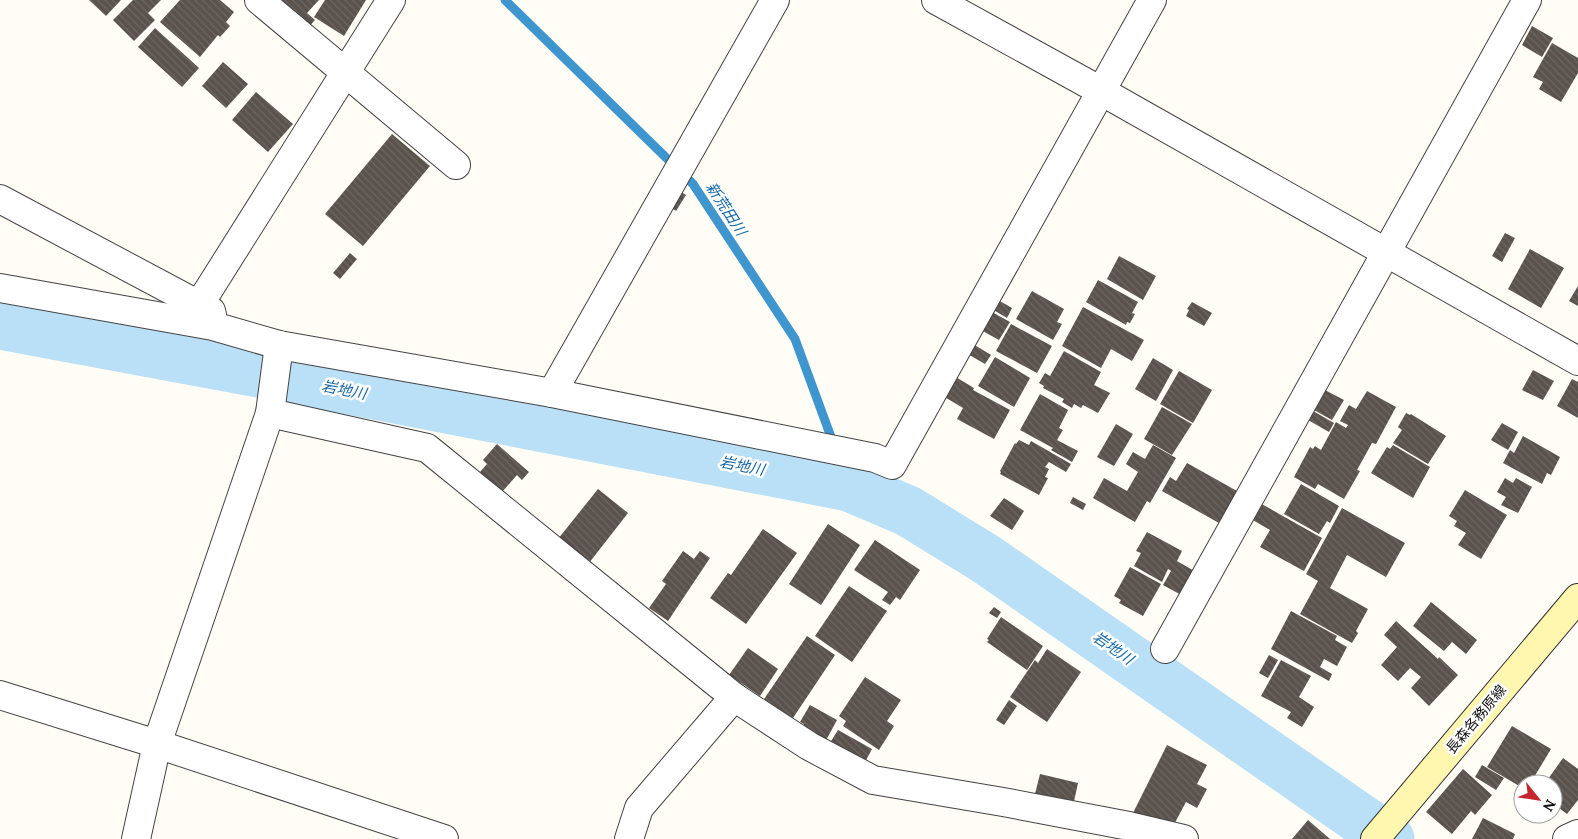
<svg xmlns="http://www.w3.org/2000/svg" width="1578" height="839" font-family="Lora,'Noto Sans JP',serif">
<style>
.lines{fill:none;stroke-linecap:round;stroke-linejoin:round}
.stream{stroke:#3f96cf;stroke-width:9}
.river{stroke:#b9e0f7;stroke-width:51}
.building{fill:url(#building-back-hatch)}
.minor-casing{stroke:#444;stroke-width:30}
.secondary-casing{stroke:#333;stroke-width:30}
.minor{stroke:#fff;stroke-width:28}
.secondary{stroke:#fff6b0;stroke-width:28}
.labels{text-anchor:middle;stroke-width:5;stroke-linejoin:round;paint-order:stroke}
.street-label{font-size:14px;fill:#111;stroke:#fff}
.water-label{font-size:15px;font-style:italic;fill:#1768a6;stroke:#fff}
</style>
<defs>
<pattern id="building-back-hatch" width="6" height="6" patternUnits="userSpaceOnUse" patternTransform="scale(1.25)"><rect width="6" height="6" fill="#5a524d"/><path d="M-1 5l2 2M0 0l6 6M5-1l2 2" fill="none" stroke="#6d6662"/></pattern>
</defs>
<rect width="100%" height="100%" fill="#fffdf5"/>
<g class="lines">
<path class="stream" d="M505,0L693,184L795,339L849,486"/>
<path class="river" d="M0,324L333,386L849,486L908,511L986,559L1389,839"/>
</g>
<g class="building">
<path d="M89,0H121L106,16Z"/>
<path d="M133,0H161L148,13L155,20L134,41L113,20Z"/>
<path d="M180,0H220L234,12L226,22L230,26L220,37L218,35L200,57L160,22Z"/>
<path d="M274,0H319L307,13L315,20L307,29Z"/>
<path d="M325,0H366L344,36L314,17Z"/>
<path d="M1532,26L1553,38L1542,57L1522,45Z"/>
<path d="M155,28L199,68L182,87L138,47Z"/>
<path d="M1552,43L1578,58V73L1561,102L1539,89L1543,82L1533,77Z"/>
<path d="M223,62L248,84L226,108L202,86Z"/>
<path d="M256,92L293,124L268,152L232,120Z"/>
<path d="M392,134L430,166L363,246L325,214Z"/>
<path d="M678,190L686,195L676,211L668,206Z"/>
<path d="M1505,233L1515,238L1502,262L1492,256Z"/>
<path d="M1530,249L1564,268L1541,308L1508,289Z"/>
<path d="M350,253L357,259L340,279L333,273Z"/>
<path d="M1119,256L1156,276L1143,300L1107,279Z"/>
<path d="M1098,280L1138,302L1132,313L1135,314L1130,323L1127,322L1126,325L1086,302Z"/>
<path d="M1578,286V306L1569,301Z"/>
<path d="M1032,291L1064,309L1057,322L1062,324L1053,340L1016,319Z"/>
<path d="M998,300L1012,308L1007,318L992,309Z"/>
<path d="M1192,302L1212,313L1204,326L1186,316L1189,310L1187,309Z"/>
<path d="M1083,307L1144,340L1132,361L1111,349L1101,368L1062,346Z"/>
<path d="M992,312L1010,322L999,340L981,330Z"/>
<path d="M1011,324L1052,346L1037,373L996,351Z"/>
<path d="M973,344L991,355L985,364L966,353Z"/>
<path d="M1064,351L1101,372L1094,385L1110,393L1098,413L1083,405L1081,408L1074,404L1072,408L1062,402L1064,399L1043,388L1044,386L1039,383L1045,373L1050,376Z"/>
<path d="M995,357L1030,378L1014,407L978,386Z"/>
<path d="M1153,358L1173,370L1156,401L1135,389Z"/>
<path d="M1533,370L1554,381L1543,400L1522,390Z"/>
<path d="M1179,371L1212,390L1193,423L1160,404Z"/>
<path d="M954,376L974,388L973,390L1010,410L994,439L957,419L963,408L943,396Z"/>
<path d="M1572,379L1578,382V418L1557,406Z"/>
<path d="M1325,390L1344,400L1332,420L1314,410Z"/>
<path d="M1367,391L1396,407L1376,444L1372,443L1357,470L1360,471L1344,499L1318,484L1315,489L1294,477L1310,447L1313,449L1315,446L1321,450L1336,422L1346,428L1348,425L1340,421L1349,405L1356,409Z"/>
<path d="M1040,394L1068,410L1059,428L1063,430L1057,440L1078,451L1072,462L1051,450L1053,448L1020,430Z"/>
<path d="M1162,407L1192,424L1172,455L1144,439Z"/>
<path d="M1313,411L1334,423L1329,432L1308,420Z"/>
<path d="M1406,413L1410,415L1411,414L1446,436L1428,464L1393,443L1402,430L1398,427Z"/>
<path d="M1502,423L1518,432L1508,450L1491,440Z"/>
<path d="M1116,424L1133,434L1114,466L1097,457Z"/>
<path d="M1523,436L1560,457L1551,475L1547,473L1542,484L1503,463L1510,450L1514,453Z"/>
<path d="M1019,440L1029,445L1031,441L1071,464L1066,472L1049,462L1045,467L1049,469L1045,477L1048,478L1039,495L1000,474L1001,472L1000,471L1015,443L1016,444Z"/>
<path d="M497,444L529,472L522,480L517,475L502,492L480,472L487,464L483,460Z"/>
<path d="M1153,445L1176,458L1150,503L1147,501L1135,522L1093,498L1104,478L1127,491L1138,472L1126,464L1133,452L1145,459Z"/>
<path d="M1393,445L1430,467L1413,498L1371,473L1387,447L1390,449Z"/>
<path d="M1187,463L1237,491L1219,523L1162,491L1170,477L1176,481Z"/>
<path d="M1505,478L1513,483L1516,478L1532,487L1518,513L1501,505L1506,497L1497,492Z"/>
<path d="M1301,484L1339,506L1330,523L1327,521L1319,534L1284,514Z"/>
<path d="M598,489L628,513L589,563L558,539Z"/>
<path d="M1465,490L1507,515L1481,559L1458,545L1466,533L1454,526L1457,521L1449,516Z"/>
<path d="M1073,497L1086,504L1083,510L1070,503Z"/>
<path d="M1004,498L1024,511L1012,530L990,516Z"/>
<path d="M1260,503L1322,538L1304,571L1260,547L1270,530L1251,519Z"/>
<path d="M1342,508L1405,543L1386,577L1347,555L1330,588L1368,609L1356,631L1358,633L1352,643L1300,614L1318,581L1306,574Z"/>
<path d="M828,524L860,545L821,605L789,584Z"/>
<path d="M763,529L797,553L746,624L710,598L728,573L731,575Z"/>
<path d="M1147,532L1182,551L1177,561L1196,572L1183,596L1163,585L1171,571L1168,569L1162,582L1134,566L1141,553L1136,551Z"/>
<path d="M875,540L920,570L900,600L896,597L890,605L882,600L888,592L854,570Z"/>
<path d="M683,551L694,559L700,551L710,558L668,621L649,608L666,584L662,581Z"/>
<path d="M1130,567L1161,584L1143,616L1119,603L1121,600L1114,596Z"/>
<path d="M849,586L887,611L852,662L815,636Z"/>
<path d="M1431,602L1477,640L1466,654L1452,642L1444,651L1413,626Z"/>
<path d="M994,607L1001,612L997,618L989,613Z"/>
<path d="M1291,611L1337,636L1335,640L1347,647L1337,666L1324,659L1320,667L1332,674L1329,681L1271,649Z"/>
<path d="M1001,617L1043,646L1027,670L987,642L989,640L987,639Z"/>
<path d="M1396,621L1438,659L1439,657L1458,675L1429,706L1411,688L1421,677L1410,668L1398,681L1381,665L1397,647L1384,635Z"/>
<path d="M807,636L835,655L791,721L762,702Z"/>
<path d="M748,648L778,669L760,696L729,675Z"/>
<path d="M1047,649L1081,672L1047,722L1010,697L1035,660L1038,663Z"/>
<path d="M1269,655L1278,660L1268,678L1259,673Z"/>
<path d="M1281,660L1311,676L1299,697L1314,707L1302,727L1287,718L1291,712L1261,696Z"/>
<path d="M865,677L901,700L887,721L894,726L879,750L843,726L846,721L839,716Z"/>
<path d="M1009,700L1017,706L1004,725L996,720Z"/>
<path d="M810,705L837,720L824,744L800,731L804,724L800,722Z"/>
<path d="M1512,726L1551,749L1530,784L1524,782L1521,787L1487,767Z"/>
<path d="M838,730L872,749L863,766L828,746Z"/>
<path d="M1167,745L1207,765L1197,784L1207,789L1197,808L1186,802L1170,832L1133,813Z"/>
<path d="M1563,758L1578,769V800L1567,814L1559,808L1552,818L1546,814H1553V784H1535L1542,775L1548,779Z"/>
<path d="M1482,765L1504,778L1496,790L1475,777Z"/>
<path d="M1463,769L1492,795L1475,815L1471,811L1452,834L1426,812Z"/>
<path d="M1040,774L1078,783L1073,806L1034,798Z"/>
<path d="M1483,818L1515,834L1513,839H1472Z"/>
<path d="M1308,820L1330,839H1292Z"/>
</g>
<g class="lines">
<g class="minor-casing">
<g id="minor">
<path d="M259,0L456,165"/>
<path d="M936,0L1101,91L1578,361"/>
<path d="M0,199L199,305L211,311L212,315"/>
<path d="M0,288L213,326L279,345L552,393L875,458L892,465L1152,0"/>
<path d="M199,305L391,0"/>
<path d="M552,393L775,0"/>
<path d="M270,413L427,448L734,697L809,746L873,780L1003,802L1129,826L1184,839"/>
<path d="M1165,649L1527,0"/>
<path d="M0,695L157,744L444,839"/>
<path d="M136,839L157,744L270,413L279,345"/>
<path d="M629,839L639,808L734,697"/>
<path d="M1567,839L1578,834"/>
</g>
</g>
<g class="secondary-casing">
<path id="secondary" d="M1375,839L1578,598"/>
</g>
<use href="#minor" class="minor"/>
<use href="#secondary" class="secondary"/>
</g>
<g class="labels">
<g class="street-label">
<text transform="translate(1476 719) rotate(-50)" y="5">長森各務原線</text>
</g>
<g class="water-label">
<text transform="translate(726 209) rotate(57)" y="5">新荒田川</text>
<text transform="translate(344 390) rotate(11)" y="5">岩地川</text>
<text transform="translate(742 466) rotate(11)" y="5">岩地川</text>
<text transform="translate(1113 648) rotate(35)" y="5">岩地川</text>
</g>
</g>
<g transform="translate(1538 799) rotate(120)"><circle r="24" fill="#ffffff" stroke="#a0a0a0"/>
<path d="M0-4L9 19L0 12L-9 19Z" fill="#c4262e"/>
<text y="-8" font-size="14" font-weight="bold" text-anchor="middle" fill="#111111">N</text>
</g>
</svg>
